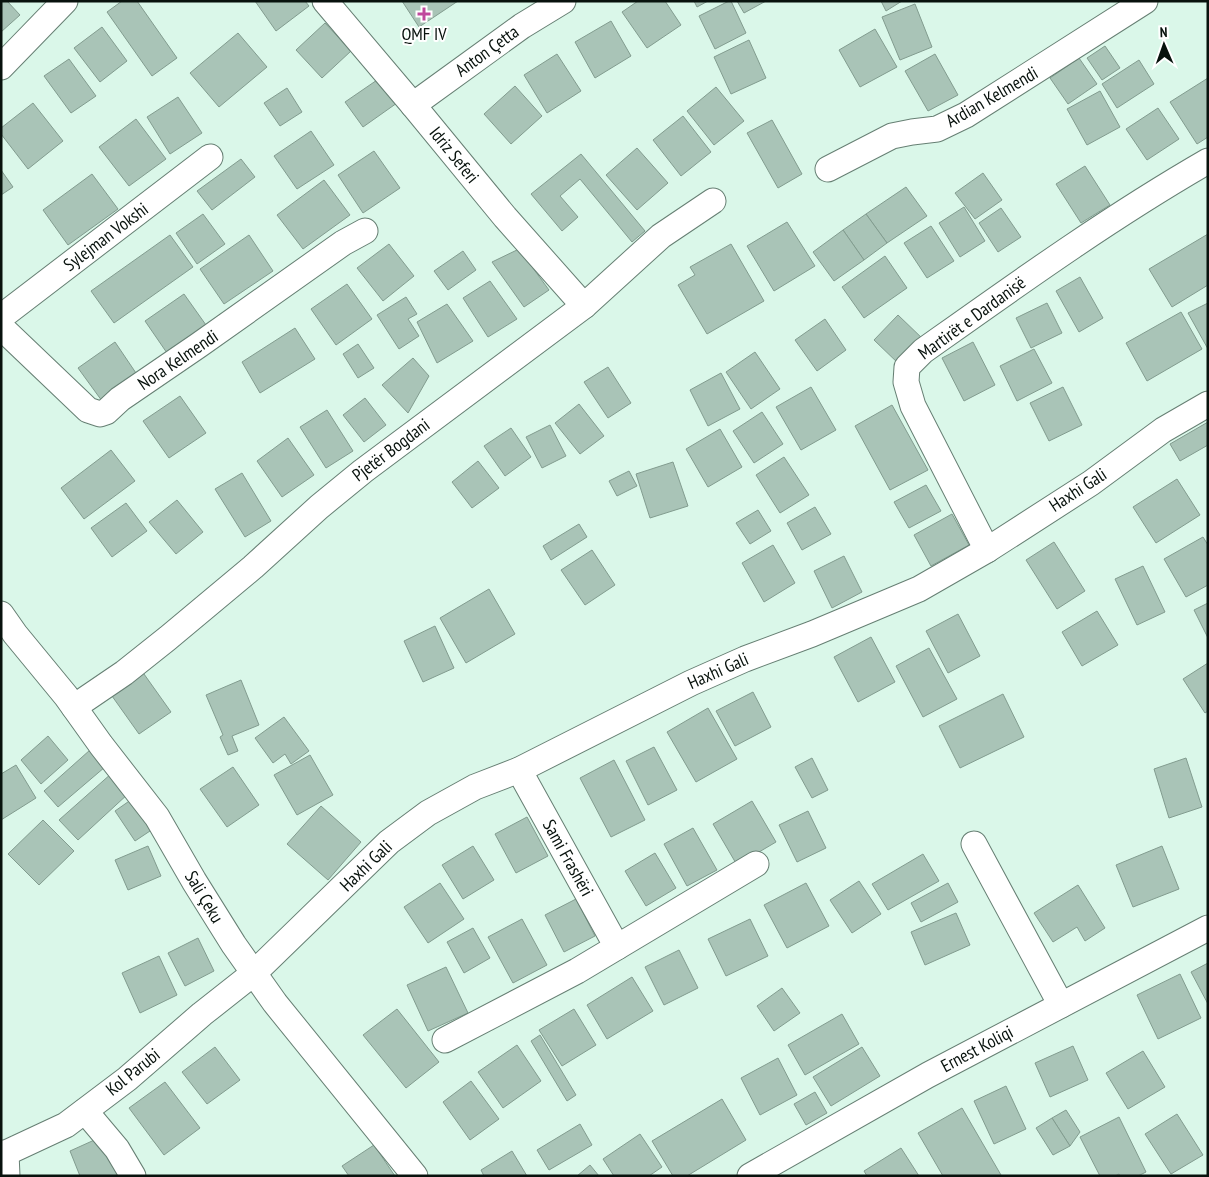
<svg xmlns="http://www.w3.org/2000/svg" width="1209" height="1177" font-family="'PT Sans Narrow',sans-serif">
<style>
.building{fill:#a9c4b7;stroke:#829c8f}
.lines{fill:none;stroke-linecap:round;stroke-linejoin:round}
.street-casing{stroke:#667f73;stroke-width:27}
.street{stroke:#fff;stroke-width:25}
.poi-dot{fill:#c0489d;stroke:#fff;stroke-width:2}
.labels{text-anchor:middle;stroke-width:4;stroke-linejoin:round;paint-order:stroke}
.poi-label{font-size:18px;fill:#08120d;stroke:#fff}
.street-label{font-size:18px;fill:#08120d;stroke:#fff}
</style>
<rect width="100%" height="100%" fill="#daf7e9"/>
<g class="building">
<path d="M1,1H7L20,15L1,32Z"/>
<path d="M122,1H137L177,58L152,76L107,12Z"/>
<path d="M255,1H305L309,6L276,31Z"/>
<path d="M402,1H458L419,27Z"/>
<path d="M638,1H665L681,25L647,48L622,12Z"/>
<path d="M694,1H708L697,7Z"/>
<path d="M729,1H731L746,33L715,49L699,16Z"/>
<path d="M737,1H766L744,13Z"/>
<path d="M881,1H902L886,11Z"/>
<path d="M915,4L932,47L900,60L882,17Z"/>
<path d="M611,21L631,56L595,78L575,42Z"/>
<path d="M325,23L351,51L322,78L296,50Z"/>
<path d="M102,27L127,61L100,82L74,48Z"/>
<path d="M875,29L897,67L860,87L839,50Z"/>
<path d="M238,33L267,67L219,107L190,73Z"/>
<path d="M749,40L766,78L731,94L714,57Z"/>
<path d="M1105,46L1120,68L1102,80L1087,58Z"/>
<path d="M557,54L581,91L547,113L524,75Z"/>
<path d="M935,54L958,95L928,111L905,71Z"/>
<path d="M1079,58L1097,84L1068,104L1050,78Z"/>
<path d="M69,59L96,96L71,113L44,76Z"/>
<path d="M1139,60L1154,84L1117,108L1102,84Z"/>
<path d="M380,78L397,103L363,127L345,102Z"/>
<path d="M1208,78V137L1197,144L1170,102Z"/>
<path d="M515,86L542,116L511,144L484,114Z"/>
<path d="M716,87L744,121L714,145L687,111Z"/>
<path d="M287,88L302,112L280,126L264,103Z"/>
<path d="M1100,91L1120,127L1087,145L1067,109Z"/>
<path d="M178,97L202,133L170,154L147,117Z"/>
<path d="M33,103L63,141L28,169L1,134V128Z"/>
<path d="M1158,108L1179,139L1147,160L1126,129Z"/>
<path d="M683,116L711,152L681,176L653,140Z"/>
<path d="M136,119L166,159L129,186L99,147Z"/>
<path d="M772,120L802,174L778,188L747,133Z"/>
<path d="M311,131L334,165L297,189L274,156Z"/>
<path d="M637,148L668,183L637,210L606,175Z"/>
<path d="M374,151L400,188L363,213L338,175Z"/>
<path d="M581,154L645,231L632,242L580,179L560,196L578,217L562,231L531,194Z"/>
<path d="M241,159L255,177L212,210L197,191Z"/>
<path d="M1085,166L1110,205L1081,223L1056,184Z"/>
<path d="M1,170L13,187L1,195Z"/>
<path d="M983,173L1002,200L975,219L955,193Z"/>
<path d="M92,174L118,209L68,245L43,210Z"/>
<path d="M324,180L350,215L303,249L277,215Z"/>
<path d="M906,187L927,216L887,243L866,214Z"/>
<path d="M964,207L985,241L960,257L939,223Z"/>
<path d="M1001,208L1021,237L998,252L979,223Z"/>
<path d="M203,214L225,244L197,264L176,233Z"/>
<path d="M866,214L887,243L864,260L843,230Z"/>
<path d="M787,222L815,266L774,291L747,246Z"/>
<path d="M931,226L954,261L927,278L904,243Z"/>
<path d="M843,230L864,260L834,281L813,252Z"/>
<path d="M1208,234V285L1172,307L1149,269Z"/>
<path d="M170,235L193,267L114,323L91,291Z"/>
<path d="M249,235L273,271L224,304L200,269Z"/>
<path d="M389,244L414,276L383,301L357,268Z"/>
<path d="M731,244L764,301L707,334L678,285L695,275L690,267Z"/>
<path d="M519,249L549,290L524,307L492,262Z"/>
<path d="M463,251L476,270L448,290L434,271Z"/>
<path d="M885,256L907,288L864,318L842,287Z"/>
<path d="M1080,277L1103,318L1079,332L1056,291Z"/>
<path d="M490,281L517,319L488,337L463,298Z"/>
<path d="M347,284L372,319L336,345L311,309Z"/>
<path d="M184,294L206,325L167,353L145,321Z"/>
<path d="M406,297L417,314L408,319L419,336L399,349L377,315Z"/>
<path d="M1047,303L1062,333L1031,348L1016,318Z"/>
<path d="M1208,303V349L1188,313Z"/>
<path d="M447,304L473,341L437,363L417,322Z"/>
<path d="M1181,312L1202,349L1147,381L1126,343Z"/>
<path d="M898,315L924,340L900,365L874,340Z"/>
<path d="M825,319L846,350L817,371L795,340Z"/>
<path d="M295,328L315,359L260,393L242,362Z"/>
<path d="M115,342L138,376L102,401L78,368Z"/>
<path d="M973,342L995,385L964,401L942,358Z"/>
<path d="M358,344L374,368L358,378L343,354Z"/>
<path d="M1034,349L1052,383L1017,401L1000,366Z"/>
<path d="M755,352L780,389L751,409L726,372Z"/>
<path d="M413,358L429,376L408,413L382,385Z"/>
<path d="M608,367L631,403L608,418L584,382Z"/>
<path d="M721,373L740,409L708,426L690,390Z"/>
<path d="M811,387L836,430L801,450L776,407Z"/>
<path d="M1063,387L1082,425L1049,441L1030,403Z"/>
<path d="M180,396L206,433L169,458L143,421Z"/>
<path d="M365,398L386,425L364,442L343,415Z"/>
<path d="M579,404L604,436L580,454L555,423Z"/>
<path d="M892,405L928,470L890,490L855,426Z"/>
<path d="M327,410L353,451L326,468L300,427Z"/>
<path d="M762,412L783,444L754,463L733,431Z"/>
<path d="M1208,422V445L1180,461L1170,444Z"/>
<path d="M550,425L566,456L542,468L526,437Z"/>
<path d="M511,428L531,457L505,476L484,446Z"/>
<path d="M720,429L742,467L708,487L686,449Z"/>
<path d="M288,438L314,475L282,497L257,461Z"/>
<path d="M111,450L135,481L84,519L61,488Z"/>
<path d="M784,457L809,495L780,513L756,475Z"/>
<path d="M478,461L499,488L472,508L452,482Z"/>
<path d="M673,462L688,506L650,518L636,474Z"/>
<path d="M629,471L637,486L617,496L609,481Z"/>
<path d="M242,473L271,521L245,537L215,489Z"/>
<path d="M1177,479L1200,515L1156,543L1133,507Z"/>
<path d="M926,485L941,511L909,528L894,502Z"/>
<path d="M177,500L203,532L176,554L149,522Z"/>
<path d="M126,503L147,531L112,557L91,528Z"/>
<path d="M815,507L831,534L802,550L787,523Z"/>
<path d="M758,510L771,531L750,544L736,523Z"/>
<path d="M952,514L969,545L931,566L914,535Z"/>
<path d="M579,524L587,537L551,560L543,546Z"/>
<path d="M1203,537L1208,545V585L1186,597L1164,559Z"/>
<path d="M1054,542L1085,591L1057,609L1026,560Z"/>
<path d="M773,545L795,583L764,602L742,563Z"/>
<path d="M592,550L615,585L585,605L561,570Z"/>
<path d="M844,556L862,592L832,608L814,571Z"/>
<path d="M1143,566L1165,612L1137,625L1115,579Z"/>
<path d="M489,589L515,634L466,663L440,618Z"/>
<path d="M1208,603V638L1194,610Z"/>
<path d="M1097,611L1118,645L1082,666L1062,632Z"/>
<path d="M958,614L980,656L948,673L926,631Z"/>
<path d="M435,626L454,668L423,682L404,641Z"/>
<path d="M871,637L895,682L858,702L834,657Z"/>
<path d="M929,648L957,699L923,717L896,666Z"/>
<path d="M1208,663V711L1205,713L1183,679Z"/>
<path d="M139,667L171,712L139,734L107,689Z"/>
<path d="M241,680L259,725L232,736L238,751L228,755L220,737L223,735L206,695Z"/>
<path d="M753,692L771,727L735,746L716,711Z"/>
<path d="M1003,694L1024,737L960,768L939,726Z"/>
<path d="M708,708L737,759L696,782L667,732Z"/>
<path d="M284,717L309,751L291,764L285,754L273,763L255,738Z"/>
<path d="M48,736L68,760L41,784L21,760Z"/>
<path d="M654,747L677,790L648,805L626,761Z"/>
<path d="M90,750L105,767L58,807L44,791Z"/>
<path d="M310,755L333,795L297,815L274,775Z"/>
<path d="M812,758L828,790L812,798L795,767Z"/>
<path d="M1186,758L1202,807L1169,818L1154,769Z"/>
<path d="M614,760L645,820L611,837L580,778Z"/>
<path d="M16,765L36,798L1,820V774Z"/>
<path d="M233,767L259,805L227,827L200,789Z"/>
<path d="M112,773L129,793L78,840L59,820Z"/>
<path d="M135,797L156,827L135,841L115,811Z"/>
<path d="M752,801L776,842L737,865L713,824Z"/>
<path d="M321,806L361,842L328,880L287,844Z"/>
<path d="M808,811L826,848L797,862L779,825Z"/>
<path d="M527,817L548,856L516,873L495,834Z"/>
<path d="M43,820L74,851L39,885L8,854Z"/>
<path d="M693,828L717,870L687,886L664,844Z"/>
<path d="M148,846L161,876L128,890L115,860Z"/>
<path d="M473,846L494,880L463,899L442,865Z"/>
<path d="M1162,846L1179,889L1133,907L1116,865Z"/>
<path d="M655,853L676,888L646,906L625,871Z"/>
<path d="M923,854L939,881L888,910L872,884Z"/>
<path d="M859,881L881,914L852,933L830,900Z"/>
<path d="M440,883L464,919L428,943L404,907Z"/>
<path d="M806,883L829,926L787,948L764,905Z"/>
<path d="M948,883L958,902L921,922L911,903Z"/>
<path d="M1078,885L1105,928L1085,941L1077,927L1053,942L1034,913Z"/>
<path d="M576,899L595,936L564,952L545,915Z"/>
<path d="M956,913L970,945L925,965L911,932Z"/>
<path d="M522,919L547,965L513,983L488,937Z"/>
<path d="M750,919L768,956L726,976L708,939Z"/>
<path d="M473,928L490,958L464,973L447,942Z"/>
<path d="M198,938L214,971L185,986L168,953Z"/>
<path d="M679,950L698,988L664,1005L645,967Z"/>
<path d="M159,956L177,995L140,1013L122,973Z"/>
<path d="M1208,963V1004L1191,972Z"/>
<path d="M446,967L468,1013L428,1031L407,985Z"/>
<path d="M1180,974L1201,1018L1158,1039L1137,995Z"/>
<path d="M632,977L653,1011L607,1039L587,1005Z"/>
<path d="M782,988L800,1013L774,1031L757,1006Z"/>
<path d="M397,1009L439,1062L406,1088L363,1035Z"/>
<path d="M574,1009L596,1045L562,1066L539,1030Z"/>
<path d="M842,1014L859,1044L805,1075L788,1045Z"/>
<path d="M540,1035L576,1095L567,1101L531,1041Z"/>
<path d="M517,1045L541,1081L503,1108L478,1072Z"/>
<path d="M1073,1046L1088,1080L1050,1097L1035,1063Z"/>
<path d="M215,1047L240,1080L207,1104L182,1072Z"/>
<path d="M862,1047L880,1076L831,1106L813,1077Z"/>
<path d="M1143,1051L1165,1087L1128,1109L1106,1073Z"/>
<path d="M778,1058L797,1095L760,1115L741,1078Z"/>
<path d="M471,1081L499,1119L470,1140L443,1102Z"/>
<path d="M165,1082L200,1128L164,1155L129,1108Z"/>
<path d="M1006,1086L1026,1129L994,1144L974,1101Z"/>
<path d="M815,1092L827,1113L806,1125L794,1104Z"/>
<path d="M722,1099L746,1140L687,1176H673L652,1141Z"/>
<path d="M962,1108L1001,1175L1000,1176H943L918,1133Z"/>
<path d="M1066,1110L1080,1132L1070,1146L1052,1118Z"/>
<path d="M1177,1114L1203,1155L1171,1174L1145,1134Z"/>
<path d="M1119,1117L1146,1172L1138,1176H1120L1119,1174L1115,1176H1100L1080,1137Z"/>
<path d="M1052,1118L1070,1146L1053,1155L1036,1128Z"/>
<path d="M580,1124L592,1145L549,1170L537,1150Z"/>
<path d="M640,1134L662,1167L649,1176H614L603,1159Z"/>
<path d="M101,1137L118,1176H80L70,1151Z"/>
<path d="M374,1145L395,1176H349L342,1166Z"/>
<path d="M901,1148L919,1176H867L864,1171Z"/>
<path d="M512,1151L527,1176H484L481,1170Z"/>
<path d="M590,1165L599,1176H577Z"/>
</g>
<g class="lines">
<g class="street-casing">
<g id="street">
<path d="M325,1L413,105L505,217L584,306"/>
<path d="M1,67L65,1"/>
<path d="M413,105L522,26L563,1"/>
<path d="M828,169L892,136L912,132L937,129L966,115L1145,1"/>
<path d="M1,317L210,157"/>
<path d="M1,327L88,410L100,414L106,412L120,399L199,345L343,243L365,231"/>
<path d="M987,550L913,406L906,382L907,367L923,351C1016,285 1109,218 1208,161"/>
<path d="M1,614L15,634L66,696L101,745L157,817L194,881L234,945L275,1003L415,1176"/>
<path d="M74,707L124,673L168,638L253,567L319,507L363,471L584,306L661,236L713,201"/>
<path d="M519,770L617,947"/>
<path d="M974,844L1061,1005"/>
<path d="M445,1040L577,971L756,864"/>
<path d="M85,1111L117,1149L133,1176"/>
<path d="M1,1153H6L66,1125L127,1079L202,1014L254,973L389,842L428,813L475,787L519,770L691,683L745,659L812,634L919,589L987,550L1091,483L1163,430L1208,404"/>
<path d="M6,1153L7,1176"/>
<path d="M750,1176L928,1075L1208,928"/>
</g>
</g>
<use href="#street" class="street"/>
</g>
<path class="poi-dot" d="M421.5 6.5h5v5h5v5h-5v5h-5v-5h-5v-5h5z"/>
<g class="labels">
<g class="poi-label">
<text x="424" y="40">QMF IV</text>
</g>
<g class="street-label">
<text transform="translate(487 51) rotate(-36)" y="6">Anton Çetta</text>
<text transform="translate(992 97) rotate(-30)" y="6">Ardian Kelmendi</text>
<text transform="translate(454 155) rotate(51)" y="6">Idriz Seferi</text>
<text transform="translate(106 237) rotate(-37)" y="6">Sylejman Vokshi</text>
<text transform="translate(972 318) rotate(-36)" y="6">Martirët e Dardanisë</text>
<text transform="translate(178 360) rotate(-34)" y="6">Nora Kelmendi</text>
<text transform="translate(391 450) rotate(-37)" y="6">Pjetër Bogdani</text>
<text transform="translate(1078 490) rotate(-33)" y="6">Haxhi Gali</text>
<text transform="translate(718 671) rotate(-24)" y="6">Haxhi Gali</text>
<text transform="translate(568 858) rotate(61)" y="6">Sami Frashëri</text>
<text transform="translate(366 866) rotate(-44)" y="6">Haxhi Gali</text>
<text transform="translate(204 897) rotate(59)" y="6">Sali Çeku</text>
<text transform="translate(977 1049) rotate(-28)" y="6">Ernest Koliqi</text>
<text transform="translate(133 1072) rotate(-39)" y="6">Kol Parubi</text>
</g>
</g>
<rect width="1209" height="1177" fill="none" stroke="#08120d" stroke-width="5"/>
<g transform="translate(1164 45) rotate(358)" stroke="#ffffff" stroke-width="4" paint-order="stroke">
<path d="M0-4L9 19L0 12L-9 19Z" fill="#08120d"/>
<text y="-8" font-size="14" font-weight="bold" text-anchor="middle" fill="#08120d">N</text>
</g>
</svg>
